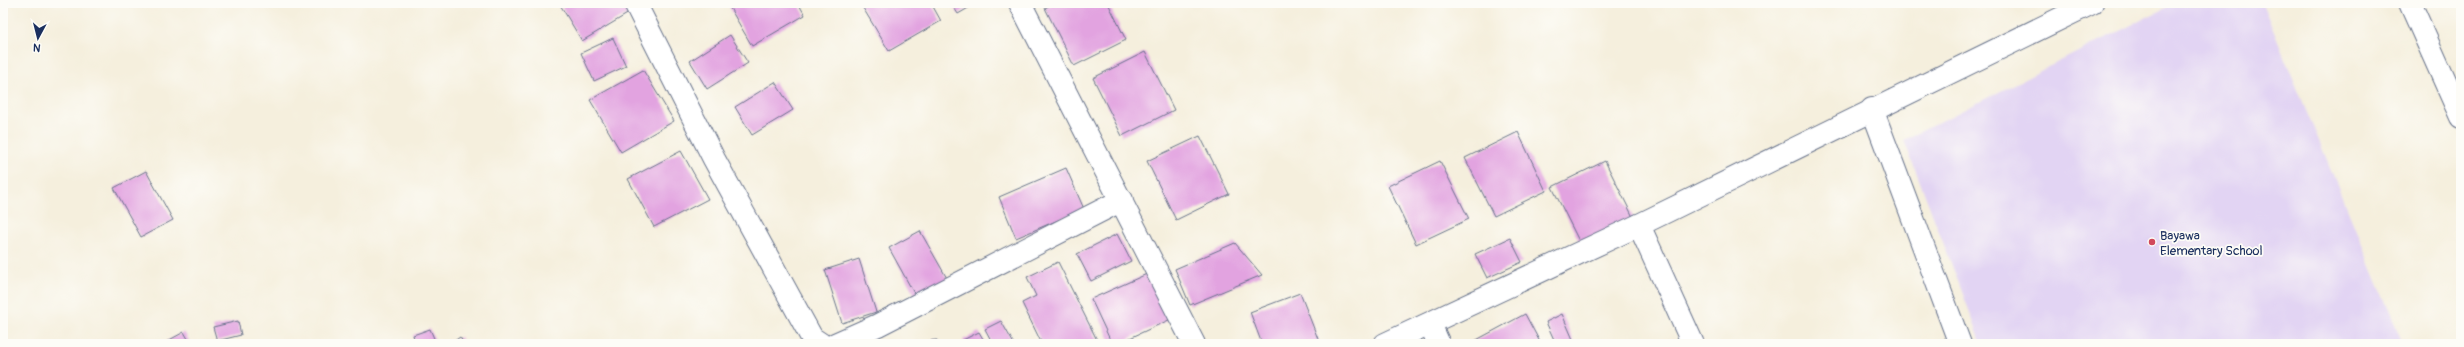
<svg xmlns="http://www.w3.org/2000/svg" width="2464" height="347" font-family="Pangolin,sans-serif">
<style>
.built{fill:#e2d4f3}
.building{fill:#e2a3e0}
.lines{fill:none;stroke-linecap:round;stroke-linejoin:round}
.street-casing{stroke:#67728a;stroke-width:24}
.street{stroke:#fff;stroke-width:22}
.poi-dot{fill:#d1495b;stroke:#fdfcf7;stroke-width:1.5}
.labels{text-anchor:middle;stroke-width:3.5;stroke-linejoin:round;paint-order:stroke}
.poi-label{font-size:13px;fill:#1b2f5e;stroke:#fdfcf7;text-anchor:start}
</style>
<rect width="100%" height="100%" fill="#fdfcf7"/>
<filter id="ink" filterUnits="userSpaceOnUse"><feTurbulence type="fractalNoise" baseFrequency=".025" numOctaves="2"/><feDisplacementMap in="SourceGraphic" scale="8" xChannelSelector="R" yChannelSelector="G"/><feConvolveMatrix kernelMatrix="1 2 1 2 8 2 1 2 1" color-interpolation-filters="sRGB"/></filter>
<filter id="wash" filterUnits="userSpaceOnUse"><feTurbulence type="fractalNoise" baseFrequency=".012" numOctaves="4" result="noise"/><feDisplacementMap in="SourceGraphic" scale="16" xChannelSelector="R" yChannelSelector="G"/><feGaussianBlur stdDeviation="0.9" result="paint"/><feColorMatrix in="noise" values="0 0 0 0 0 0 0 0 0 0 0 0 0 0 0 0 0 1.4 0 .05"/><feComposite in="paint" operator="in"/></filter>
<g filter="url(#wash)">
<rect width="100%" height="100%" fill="#f5efdd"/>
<path class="built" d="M2175,3H2262L2403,344H1982L1904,140Z"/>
<g id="blocks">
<g class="building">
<path d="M559,3H630L634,10L582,41Z"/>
<path d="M727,3H798L805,15L752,46Z"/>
<path d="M860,3H931L941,21L889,51Z"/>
<path d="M951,3H977L958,14Z"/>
<path d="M1054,3H1108L1126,40L1074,66L1045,8Z"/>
<path d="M730,35L748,63L707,89L690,61Z"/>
<path d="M613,38L626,66L594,81L581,53Z"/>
<path d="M1145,52L1174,110L1122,136L1093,78Z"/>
<path d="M643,70L674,121L621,152L590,100Z"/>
<path d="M775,82L793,110L752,135L735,107Z"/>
<path d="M1518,132L1546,191L1494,216L1465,158Z"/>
<path d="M1200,136L1229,194L1176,220L1147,161Z"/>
<path d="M681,151L708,199L654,227L628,179Z"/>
<path d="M1440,161L1469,219L1416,244L1388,186Z"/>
<path d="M1605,161L1634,219L1581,245L1552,187Z"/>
<path d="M1066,168L1084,209L1016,238L999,197Z"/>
<path d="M146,171L173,220L141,237L114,188Z"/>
<path d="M920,231L948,280L916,297L889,248Z"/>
<path d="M1117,234L1131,261L1091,281L1077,254Z"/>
<path d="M1510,238L1522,262L1487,278L1475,254Z"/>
<path d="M1235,243L1262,275L1190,305L1175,269Z"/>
<path d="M859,259L876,312L842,323L825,270Z"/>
<path d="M1058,262L1099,344H1042L1022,303L1036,296L1027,277Z"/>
<path d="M1149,273L1171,319L1117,344H1112L1091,299Z"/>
<path d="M1300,293L1320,344H1262L1250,312Z"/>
<path d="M1525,314L1541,344H1469Z"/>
<path d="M1562,314L1575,344H1556L1546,322Z"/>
<path d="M238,321L241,335L217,341L213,327Z"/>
<path d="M1001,321L1014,344H993L985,329Z"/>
<path d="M430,329L436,343L416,344L413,335Z"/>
<path d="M184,332L191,344H162Z"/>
<path d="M979,332L986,344H966L963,340Z"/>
<path d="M460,337L464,344H450Z"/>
<path d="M937,340L938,344H913V342Z"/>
</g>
</g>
</g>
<g filter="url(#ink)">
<use href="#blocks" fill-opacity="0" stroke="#67728a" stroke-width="1"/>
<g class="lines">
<g class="street-casing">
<g id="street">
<path d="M635,3L714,159L812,338L821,344"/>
<path d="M1020,3L1194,344"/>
<path d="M2410,3L2461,117"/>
<path d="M1872,109L1960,344"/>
<path d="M1639,225L1693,344"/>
<path d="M1430,324L1439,344"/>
<path d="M835,344L878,325L1122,200"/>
<path d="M1385,344L1639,225L2092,3"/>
</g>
</g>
<use href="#street" class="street"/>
</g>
</g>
<circle class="poi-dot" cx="2152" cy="242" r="4"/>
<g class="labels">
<g class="poi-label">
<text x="2160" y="240">Bayawa<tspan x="2160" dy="15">Elementary School</tspan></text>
</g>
</g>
<rect width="2464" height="347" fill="none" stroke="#fdfcf7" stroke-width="16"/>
<g transform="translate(38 38) rotate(187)" stroke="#fdfcf7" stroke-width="3" paint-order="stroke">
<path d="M0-3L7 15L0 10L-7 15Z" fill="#1b2f5e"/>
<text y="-6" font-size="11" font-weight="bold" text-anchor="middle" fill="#1b2f5e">N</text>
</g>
</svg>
